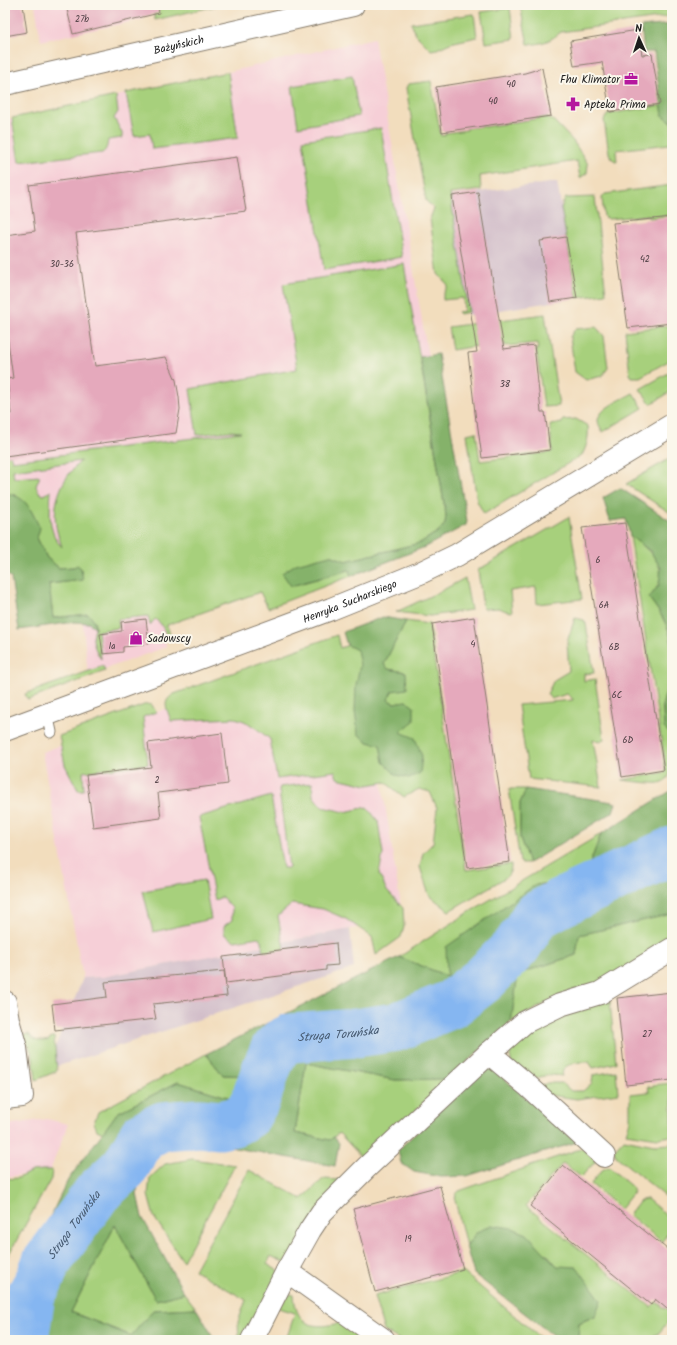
<svg xmlns="http://www.w3.org/2000/svg" width="677" height="1345" font-family="Kalam,sans-serif">
<style>
.built{fill:#f6cfd7}
.industrial{fill:#d1bdc9}
.green{fill:#a7d07b;stroke:#62764c;fill-rule:evenodd}
.forest{fill:#85b26b;stroke:#506744}
.lines{fill:none;stroke-linecap:round;stroke-linejoin:round}
.river{stroke:#85b6f1;stroke-width:49}
.building{fill:#e5a9bc}
.service-casing{stroke:#877c6c;stroke-width:13}
.minor-casing{stroke:#877c6c;stroke-width:24}
.service{stroke:#fff;stroke-width:11}
.minor{stroke:#fff;stroke-width:22}
.labels{text-anchor:middle;stroke-width:4;stroke-linejoin:round;paint-order:stroke}
.number-label{font-size:9px;fill:#4e3f44}
.street-label{font-size:11px;fill:#1c1c1c;stroke:#fbf7ec}
.poi-label{font-size:11px;fill:#1c1c1c;stroke:#fbf7ec;text-anchor:start}
.water-label{font-size:12px;font-style:italic;fill:#465a71;stroke:#fbf7ec}
</style>
<rect width="100%" height="100%" fill="#fbf7ec"/>
<filter id="ink" filterUnits="userSpaceOnUse"><feTurbulence type="fractalNoise" baseFrequency=".025" numOctaves="2"/><feDisplacementMap in="SourceGraphic" scale="8" xChannelSelector="R" yChannelSelector="G"/><feConvolveMatrix kernelMatrix="1 2 1 2 8 2 1 2 1" color-interpolation-filters="sRGB"/></filter>
<filter id="wash" filterUnits="userSpaceOnUse"><feTurbulence type="fractalNoise" baseFrequency=".012" numOctaves="4" result="noise"/><feDisplacementMap in="SourceGraphic" scale="16" xChannelSelector="R" yChannelSelector="G"/><feGaussianBlur stdDeviation="0.9" result="paint"/><feColorMatrix in="noise" values="0 0 0 0 0 0 0 0 0 0 0 0 0 0 0 0 0 1.4 0 .05"/><feComposite in="paint" operator="in"/></filter>
<g filter="url(#wash)">
<rect width="100%" height="100%" fill="#f2ddbd"/>
<g class="built">
<path d="M35,5H140L144,19L41,41Z"/>
<path d="M374,38L455,515L161,606L166,647L88,675L82,615L5,497V120L228,72Z"/>
<path d="M360,641L403,920L350,929L118,974L104,977L83,978L42,752Z"/>
<path d="M47,1119L68,1124L50,1171L5,1177V1125Z"/>
</g>
<g class="industrial">
<path d="M557,182L577,298L468,315L448,196Z"/>
<path d="M350,929L354,968L46,1070L83,978L104,977L118,974Z"/>
</g>
<g class="green">
<path d="M153,5H220L155,20Z"/>
<path d="M529,5H672V16L561,32C551,40 542,45 528,44L520,6Z"/>
<path d="M510,8L514,39L486,43L481,12Z"/>
<path d="M474,14L477,37L450,43L437,49L431,50L416,35L411,23Z"/>
<path d="M228,72L238,138L152,149L150,134L134,136L126,93Z"/>
<path d="M352,76L359,116L298,127L292,86Z"/>
<path d="M431,81L441,136L445,135V133L467,130V128L483,126L484,127L547,117L549,119L553,120L573,141L588,164L587,173L580,178L577,161L480,176L481,190L450,194L469,312L460,314L458,312L464,311L463,298L443,300V295L448,285L438,274L430,219L434,208L426,201L406,88L408,84Z"/>
<path d="M116,96L118,112L114,118L122,133V138L108,140C107,146 107,150 102,153L19,162L12,118Z"/>
<path d="M662,105L663,116L672,122V135L670,144L616,150L617,162L611,158L609,153L604,120L608,114Z"/>
<path d="M381,128L402,257L324,270L303,140Z"/>
<path d="M672,185V215L649,218V215L609,219L604,217L602,198L605,194Z"/>
<path d="M595,197L606,294L577,298L561,208L563,203L566,198Z"/>
<path d="M404,264L446,515L445,524L439,531L420,543L346,561L330,555L291,586L349,570L351,576L268,608L260,592L167,625L171,637L168,638L161,624L155,619L150,625L148,616L118,619L119,628L98,631L101,659C97,653 93,645 93,638C95,626 98,623 88,614L53,618L49,584L83,580L74,567L59,568L47,558L16,495L5,493V458L10,454L12,461L241,432L230,431L197,435L190,389L297,369L283,284ZM81,461C60,479 50,508 58,535C59,539 61,543 62,547C47,532 50,510 51,491L43,495L39,492L36,486L40,476L14,478L13,470Z"/>
<path d="M545,314L559,406L544,407L536,349H538V343L505,346L504,342L452,350L448,327Z"/>
<path d="M672,325V359L640,377H632L630,374L625,331Z"/>
<path d="M596,327L604,336L608,368L602,376L586,380L575,372L570,337L575,329Z"/>
<path d="M672,371V391L651,404L640,389Z"/>
<path d="M633,393L643,408L603,432C601,428 598,425 598,420C599,408 623,399 633,393Z"/>
<path d="M576,419L588,426C589,437 587,446 582,455L484,514L477,501L467,434L476,432L480,461L552,452L550,425L562,423L563,420Z"/>
<path d="M669,459L672,463V514L626,484Z"/>
<path d="M569,517L582,599L537,604L536,587L510,591L512,612L506,611L499,608L483,609L478,570Z"/>
<path d="M630,536C645,547 668,563 658,585C656,590 652,594 649,598C668,623 675,638 672,670C671,681 665,692 663,703C662,711 664,720 664,728L672,736C672,749 677,779 660,783C654,784 630,781 622,780L666,772Z"/>
<path d="M465,578L471,610L430,616L396,612L441,591Z"/>
<path d="M575,618L584,620L586,624L594,673L584,674V681L595,679L604,739L601,741L593,740L601,787L529,779L518,705L573,700V699L567,694L551,699L547,694L554,680L569,671L567,642Z"/>
<path d="M406,621L429,624L466,870L511,864C511,871 510,874 505,878L449,911L429,895L420,867L423,853L433,843L437,808L430,792L419,789L404,797L385,782L367,785L337,778L335,771L277,779L270,739C259,731 248,720 234,718L171,721C167,708 161,702 174,694L337,635L340,648L360,641L400,732L406,701L394,703L388,700L392,691L406,672L388,669L384,664Z"/>
<path d="M103,666L105,671L28,700L25,694Z"/>
<path d="M147,704L152,705L156,712L143,717L148,764L83,772L84,790H78L65,765L59,736Z"/>
<path d="M312,783L313,796L322,807L345,812L367,807L378,821L383,854L379,874L387,891L403,908L404,927L401,937L376,955L372,937L346,919L323,909L292,904L278,916L284,949L263,952L262,940L258,937L235,941L224,934V926L232,920V908L222,897L215,900L199,817L271,796L283,868H289L279,790L280,787Z"/>
<path d="M509,789H526L520,803V838L529,863H522L520,862Z"/>
<path d="M601,834L584,879L535,885L447,976L399,957L471,911Z"/>
<path d="M204,880L211,919L153,932L143,891Z"/>
<path d="M671,914L672,938L610,980L569,991L511,1022L518,974L576,955L579,935Z"/>
<path d="M610,1001L616,1063L593,1068L589,1062C578,1062 571,1062 563,1069L562,1076C550,1074 542,1076 531,1080L512,1065L510,1056L511,1047L523,1034L585,1004Z"/>
<path d="M29,1034C34,1042 41,1042 49,1040L51,1037H54L57,1071L36,1080C34,1066 34,1049 23,1039L22,1035Z"/>
<path d="M206,1054L223,1075L258,1076L247,1103L178,1082L117,1113L103,1133L97,1130L94,1123L98,1112Z"/>
<path d="M306,1063L395,1080L448,1079L364,1160L339,1133L330,1140L295,1133Z"/>
<path d="M616,1071L618,1093L577,1099L549,1095L538,1087L547,1083H562L571,1091H583L592,1083L593,1075Z"/>
<path d="M672,1083V1136L658,1138L626,1133L630,1121V1094L649,1092L648,1086L652,1087L653,1085Z"/>
<path d="M624,1139L654,1145L672,1144V1202L616,1156L614,1150Z"/>
<path d="M583,1148L596,1161L581,1177L563,1163L526,1206L651,1307L656,1302L666,1309L672,1302V1317L658,1334L649,1340H578L579,1323L595,1316L557,1266L547,1254L476,1233L466,1246L455,1200L456,1194L459,1191Z"/>
<path d="M192,1159L235,1165L183,1261L154,1217L148,1195L150,1178L165,1164Z"/>
<path d="M609,1167L633,1188V1193L620,1209L591,1184C596,1178 601,1168 609,1167Z"/>
<path d="M43,1170H52L51,1179L5,1261V1179L18,1178L32,1171Z"/>
<path d="M249,1170L302,1199L323,1179L341,1180L285,1263L271,1256L267,1264L280,1272L242,1340H239L238,1322L246,1300L194,1270Z"/>
<path d="M644,1199H647L672,1220V1227L662,1242L629,1215L640,1201Z"/>
<path d="M115,1225L156,1300L184,1293L196,1308L153,1310L132,1336L71,1312Z"/>
<path d="M463,1272L543,1340H400L384,1331L374,1296Z"/>
<path d="M290,1294L294,1295C296,1331 320,1329 347,1321L375,1340H286L295,1313L276,1307Z"/>
</g>
<g class="forest">
<path d="M672,24V122L663,116L654,52H644L641,27Z"/>
<path d="M438,354L467,521L466,525L425,547L351,576L349,570L291,586L282,573L296,564L330,555L346,561L420,543L439,531L445,524L446,515L420,357Z"/>
<path d="M620,488L672,522V643C669,625 660,612 649,598L659,585L661,568L650,551L630,536L626,519L610,521L603,498Z"/>
<path d="M5,493C28,497 30,509 40,528L37,538L47,558L59,568L74,567L77,565L81,568L83,580L49,584L53,618L88,614L93,619L96,628L89,623L74,622L19,630L11,578L5,572Z"/>
<path d="M383,617L406,621L384,664L388,669L406,672L407,689L392,691L388,700L394,703L406,701L414,707V721L400,732L415,738L422,756L420,773L409,778L396,775L383,762L380,745L368,742L358,734L355,711L356,685L360,665L357,650L347,645L343,632Z"/>
<path d="M672,670V736L664,728L663,703Z"/>
<path d="M526,789L613,802L616,803L613,812L529,863L520,838V803Z"/>
<path d="M669,792H672V914L579,935L576,955L518,974L511,1022L448,1079L395,1080L306,1063L295,1133L330,1140L334,1137L339,1143L335,1166L191,1140L158,1153L139,1177L137,1194L142,1217L184,1293L156,1300L115,1225L71,1312L131,1336L153,1310L196,1308L215,1340H5V1319L13,1293L68,1180L117,1113L178,1082L247,1103L258,1076L223,1075L206,1054L399,957L447,976L446,947L535,885L584,879L601,834Z"/>
<path d="M493,1069L577,1142L467,1176L441,1177L414,1172L401,1163L398,1150L482,1070Z"/>
<path d="M491,1225L512,1228L527,1234L557,1266L577,1267L601,1300L595,1316L579,1323L578,1340H559L474,1274L466,1246L476,1233Z"/>
</g>
<g class="lines">
<path class="river" id="s1" d="M24,1340L31,1295L40,1279L46,1263L98,1192L125,1167L143,1136L163,1126L200,1123L220,1125L234,1122L247,1115L255,1101L267,1067L275,1049L283,1042L291,1038L356,1033L396,1027L452,1004L484,979L517,946L536,916L560,903L672,851"/>
</g>
<g id="blocks">
<g class="building">
<path d="M5,5H23L27,32L5,36Z"/>
<path d="M66,5H158L159,13L73,34Z"/>
<path d="M638,30L642,55L652,54L660,104L610,112L602,62L574,66L570,41Z"/>
<path d="M542,68L551,116L442,132L436,87L525,73Z"/>
<path d="M237,157L246,211L76,233L95,366L166,357L176,380L179,397L180,409L176,433L5,456V415L11,414L7,379L13,378L5,320V235L35,231L29,185Z"/>
<path d="M478,192L504,349L534,345L541,412H545L550,450L482,458L477,421H476L468,353L477,352L452,196Z"/>
<path d="M672,217V323L628,328L613,223Z"/>
<path d="M566,237L577,298L550,302L540,241Z"/>
<path d="M625,523L664,770L622,777L582,528Z"/>
<path d="M474,617L510,862L467,868L432,624Z"/>
<path d="M146,619L149,644L123,647V652L103,654L100,634L122,631L121,622Z"/>
<path d="M222,733L228,784L158,793L161,818L93,827L86,775L151,767L148,743Z"/>
<path d="M336,943L338,965L326,966V970L226,983L223,957Z"/>
<path d="M224,971L227,996L153,1004L156,1019L55,1030L52,1004L107,997L105,982Z"/>
<path d="M672,992V1080L626,1085L617,998Z"/>
<path d="M563,1165L672,1253V1313L655,1299L651,1305L530,1206Z"/>
<path d="M440,1186L463,1269L375,1292L353,1209Z"/>
</g>
</g>
</g>
<g filter="url(#ink)">
<use href="#blocks" fill-opacity="0" stroke="#877c6c" stroke-width="1"/>
<g class="lines">
<g class="service-casing">
<path id="service" d="M47,714L51,732"/>
</g>
<g class="minor-casing">
<g id="minor">
<path id="s2" d="M5,84L353,5"/>
<path id="s3" d="M5,730L331,609L420,573L457,555L672,425"/>
<path d="M5,1002L8,1020L16,1048L22,1096L5,1098"/>
<path d="M489,1053L527,1085L604,1156"/>
<path d="M287,1271L384,1340"/>
<path d="M252,1340L287,1271L310,1230L322,1212L367,1167L489,1053L525,1022L560,1005L600,993L672,949"/>
</g>
</g>
<use href="#service" class="service"/>
<use href="#minor" class="minor"/>
</g>
</g>
<defs>
<g id="office-bare" transform="scale(1.08)"><path d="M-6-3h4V-5.5h4V-3h4V5H-6ZM-1-4.5V-3h2v-1.5ZM-6 0V1H6V0Z" fill="#b5179e" stroke="#fbf7ec" stroke-width="2.5" paint-order="stroke"/></g>
<g id="pharmacy-bare" transform="scale(1.08)"><path d="M-2-6h4v4h4v4h-4v4h-4v-4h-4v-4h4Z" fill="#b5179e" stroke="#fbf7ec" stroke-width="2.5" paint-order="stroke"/></g>
<g id="shop-bare" transform="scale(1.08)"><path d="M-5-2.5h2.3a2.7 3.5 0 0 1 5.4 0H5L5.5 6h-11ZM-1.5-2.5h3a1.5 2.3 0 0 0-3 0Z" fill="#b5179e" stroke="#fbf7ec" stroke-width="2.5" paint-order="stroke"/></g>
</defs>
<g fill-rule="evenodd">
<use href="#office-bare" x="631" y="79"/>
<use href="#pharmacy-bare" x="573" y="104"/>
<use href="#shop-bare" x="136" y="638"/>
</g>
<g class="labels">
<g class="number-label">
<text x="82" y="22">27b</text>
<text x="511" y="87">40</text>
<text x="493" y="104">40</text>
<text x="645" y="262">42</text>
<text x="62" y="267">30-36</text>
<text x="505" y="387">38</text>
<text x="598" y="563">6</text>
<text x="604" y="608">6A</text>
<text x="473" y="647">4</text>
<text x="112" y="649">1a</text>
<text x="614" y="650">6B</text>
<text x="617" y="698">6C</text>
<text x="628" y="743">6D</text>
<text x="157" y="783">2</text>
<text x="647" y="1037">27</text>
<text x="408" y="1242">19</text>
</g>
<g class="street-label">
<text dy="4" stroke="none"><textPath href="#s2" startOffset="178">Bażyńskich</textPath></text>
<text dy="4" stroke="none"><textPath href="#s3" startOffset="368">Henryka Sucharskiego</textPath></text>
</g>
<g class="poi-label">
<text x="620" y="83" text-anchor="end">Fhu Klimator</text>
<text x="584" y="108">Apteka Prima</text>
<text x="147" y="642">Sadowscy</text>
</g>
<g class="water-label">
<text dy="4" stroke="none"><textPath href="#s1" startOffset="489">Struga Toruńska</textPath></text>
<text dy="4" stroke="none"><textPath href="#s1" startOffset="128">Struga Toruńska</textPath></text>
</g>
</g>
<rect width="677" height="1345" fill="none" stroke="#fbf7ec" stroke-width="20"/>
<g transform="translate(639 38) rotate(357)" stroke="#fbf7ec" stroke-width="3" paint-order="stroke">
<path d="M0-3L7 15L0 10L-7 15Z" fill="#1c1c1c"/>
<text y="-6" font-size="11" font-weight="bold" text-anchor="middle" fill="#1c1c1c">N</text>
</g>
</svg>
